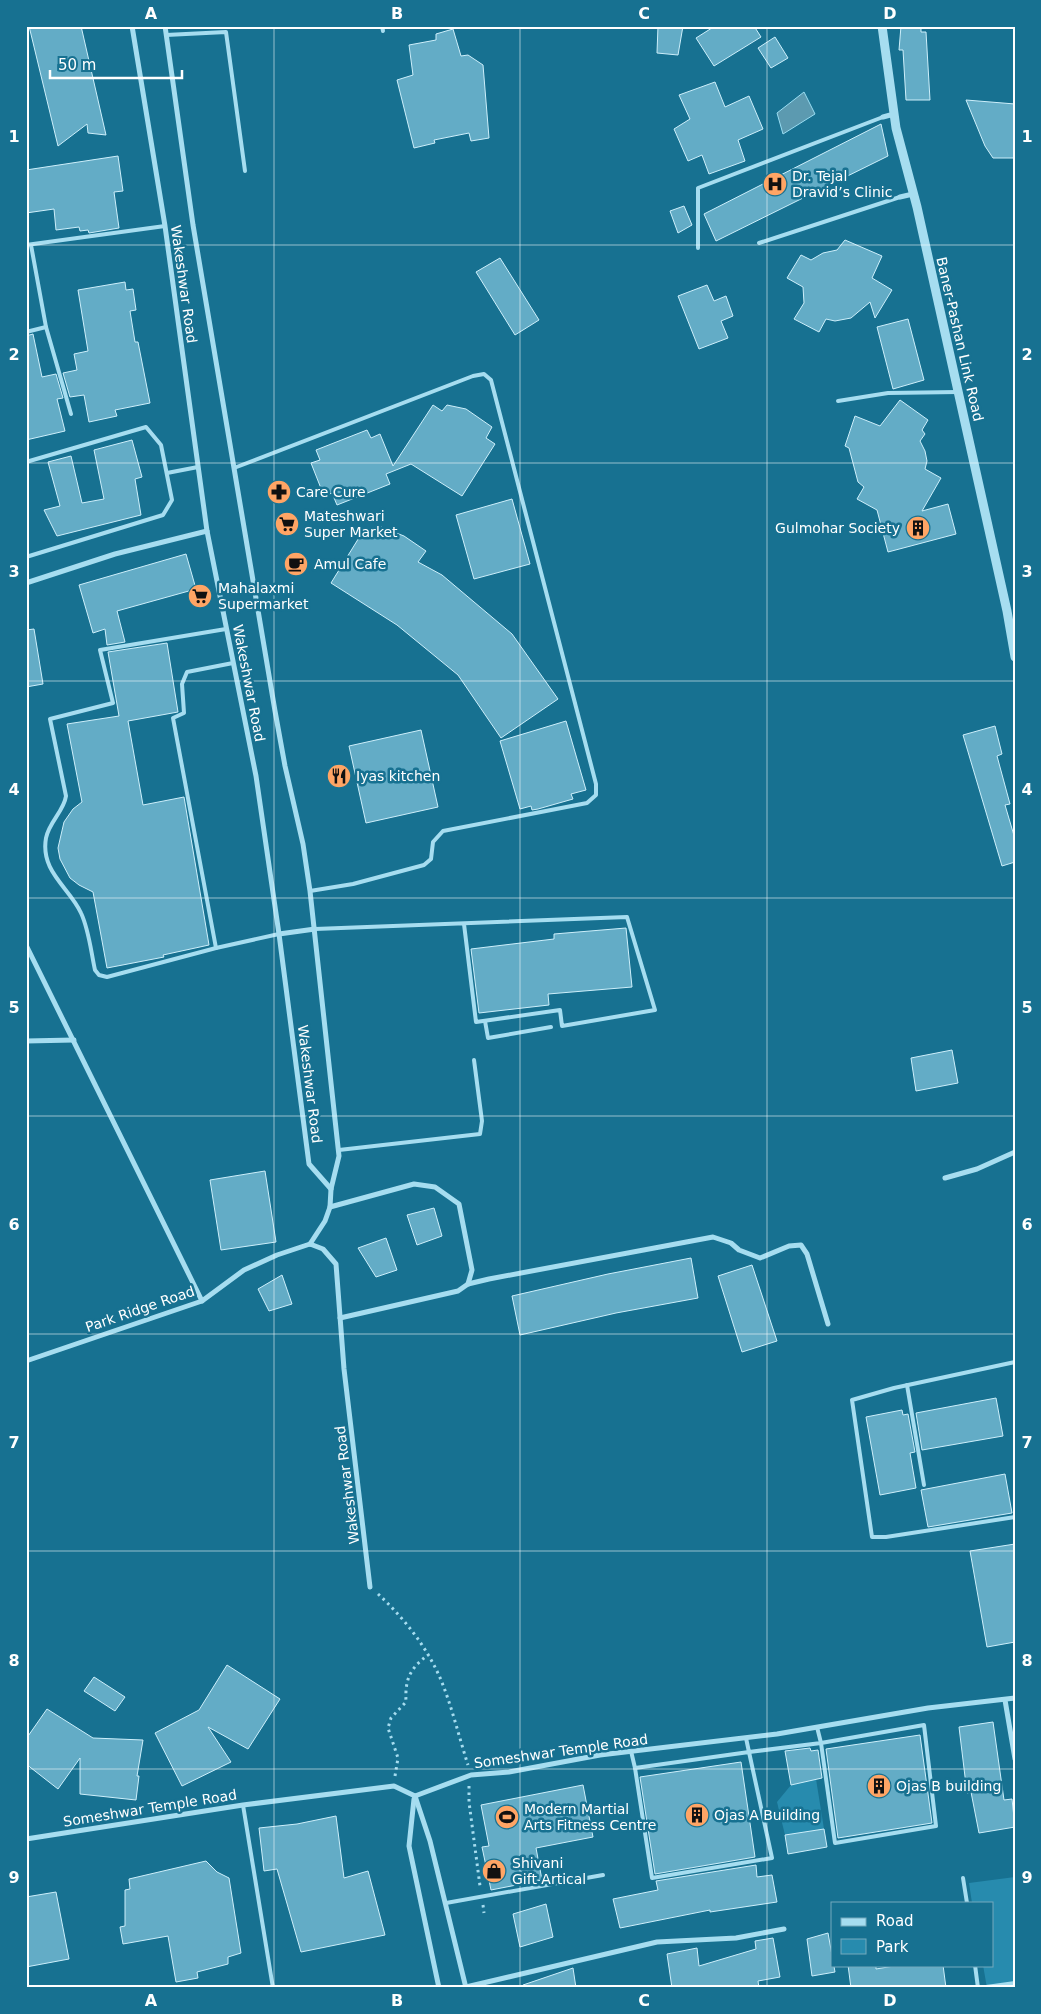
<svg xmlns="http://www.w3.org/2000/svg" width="1041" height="2014" font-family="'DejaVu Sans',sans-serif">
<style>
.green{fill:#278bae}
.water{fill:#5c9ab0;stroke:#99ddf2}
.building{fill:#63acc6;stroke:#cdeffb}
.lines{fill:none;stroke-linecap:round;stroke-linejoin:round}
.path{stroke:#a6ddf0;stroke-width:3;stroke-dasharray:2.5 4;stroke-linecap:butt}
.service{stroke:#a6ddf0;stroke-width:4}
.minor{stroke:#a6ddf0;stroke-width:5}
.tertiary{stroke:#a6ddf0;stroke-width:9}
.grid{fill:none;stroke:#fff;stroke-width:1;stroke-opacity:0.55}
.labels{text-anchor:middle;stroke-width:5;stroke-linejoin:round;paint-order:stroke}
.poi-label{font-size:14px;fill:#fff;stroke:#177191;text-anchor:start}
.street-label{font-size:14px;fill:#fff;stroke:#177191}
.neatline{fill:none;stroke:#fff;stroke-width:2}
.grid-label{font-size:16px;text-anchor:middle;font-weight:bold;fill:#fff}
</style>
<rect width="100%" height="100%" fill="#177191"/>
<g class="green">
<path d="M816,1779L824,1829L785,1835L777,1802L791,1785Z"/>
<path d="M1015,1877V1986L987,1988L983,1965H992V1903H972L969,1883Z"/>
</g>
<path class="water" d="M804,92L815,114L783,134L777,113Z"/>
<g class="building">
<path d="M29,26H81L106,135L88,133L87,124L58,146Z"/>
<path d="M658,26H683L678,55L657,53Z"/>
<path d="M715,26H754L761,37L714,66L696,38Z"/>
<path d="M901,26H921V32H926L930,100H906L903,50H899Z"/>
<path d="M453,29L461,56L468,55L483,65L489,138L471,141L469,133L434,140L435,143L414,148L397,80L413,75L409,45L436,40V34Z"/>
<path d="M775,37L788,58L771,68L758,48Z"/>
<path d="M715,82L725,107L749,96L763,129L738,140L745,161L709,174L702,155L688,161L674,129L690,119L679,95Z"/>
<path d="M966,100L1015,104V158H993L985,146Z"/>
<path d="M881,124L888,156L716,241L704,214Z"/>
<path d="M118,156L123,191L114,192L119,228L89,233L88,230L80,231L79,227L56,230L54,209L26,213V170Z"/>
<path d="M684,206L692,225L678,233L670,211Z"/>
<path d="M845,240L882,256L872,278L892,290L875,318L870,302L851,318L835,321L826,319L819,332L794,319L804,303L803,287L787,278L801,255L811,260L823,253L837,250Z"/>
<path d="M500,258L539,320L515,335L476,272Z"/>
<path d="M125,282L126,290L133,289L136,310L130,311L135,342H138L150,403L115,410L117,416L89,422L84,395L70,397L63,373L77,370L74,354L88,351L78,290Z"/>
<path d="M707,285L714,301L726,296L733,316L721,321L728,338L699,349L678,296Z"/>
<path d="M908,319L924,380L893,389L877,327Z"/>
<path d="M33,334L42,377L56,374L63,398L57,399L65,431L26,440V336Z"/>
<path d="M900,400L928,420L922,430L925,434L920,441L925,451L927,461L925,469L941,478L922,511L948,504L956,534L888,552L877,510L857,499L864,487L858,482L849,448L845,446L855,416L880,426Z"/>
<path d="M433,405L442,411L447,405L466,409L492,427L486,438L495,444L462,496L411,464L386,474L390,484L337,505L332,493L324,496L311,463L320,460L316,450L367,430L371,438L380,434L393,466Z"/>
<path d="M132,440L142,477L135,479L141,515L57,536L44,510L60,506L48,462L71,456L82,503L104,499L94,450Z"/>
<path d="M512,499L530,564L474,579L456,515Z"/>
<path d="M381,527L404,536L426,551L418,562L442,575L512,634L558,699L501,738L458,675L397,625L331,583L365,528L374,534Z"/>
<path d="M186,554L196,589L117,611L125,642L107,645L105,629L93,633L79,585Z"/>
<path d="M34,629L43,684L26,687V630Z"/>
<path d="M167,643L178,712L128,721L143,805L184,797L209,945L163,955L164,957L107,968L93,892L79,885L70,878L60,859L58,848L64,822L73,809L82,802L67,724L119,716L108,652Z"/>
<path d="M566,721L586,790L571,794L573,799L538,809L532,810L531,806L520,809L500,741Z"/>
<path d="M995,726L1002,754L997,756L1010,804L1005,805L1015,839V862L1002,866L963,735Z"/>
<path d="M421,730L438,807L366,823L349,746Z"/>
<path d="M626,928L632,987L548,994L549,1005L479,1013L471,949L554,939V934Z"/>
<path d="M952,1050L958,1083L916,1091L911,1058Z"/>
<path d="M265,1171L276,1242L221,1250L210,1180Z"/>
<path d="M434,1208L442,1236L417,1245L407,1215Z"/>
<path d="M386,1238L397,1270L376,1277L358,1248Z"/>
<path d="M691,1258L698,1298L616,1313L520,1335L512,1296L608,1274Z"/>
<path d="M752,1265L777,1341L742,1352L718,1276Z"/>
<path d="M282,1275L292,1304L269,1311L258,1289Z"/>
<path d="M996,1398L1003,1436L922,1450L916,1413Z"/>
<path d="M902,1410L903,1415L908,1414L915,1452L910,1453L916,1488L880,1495L866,1417Z"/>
<path d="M1005,1474L1012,1513L928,1527L921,1490Z"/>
<path d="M1015,1544V1642L987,1647L970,1551Z"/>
<path d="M227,1665L280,1699L248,1749L208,1727L231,1762L182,1786L155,1733L199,1710Z"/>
<path d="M94,1677L125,1697L115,1711L84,1691Z"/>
<path d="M47,1709L93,1738L143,1740L137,1776H139L136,1800L80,1794V1758L58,1789L26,1764V1739Z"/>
<path d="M993,1722L1004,1800L1012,1799L1015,1827L979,1833L971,1792L967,1793L959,1727Z"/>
<path d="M920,1735L932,1823L838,1838L826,1749Z"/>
<path d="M810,1748L811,1751L818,1750L822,1778L791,1785L785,1751Z"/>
<path d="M741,1762L755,1857L655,1874L640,1777Z"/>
<path d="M583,1785L593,1837L536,1848L542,1880L491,1890L482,1847L489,1846L481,1805Z"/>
<path d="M336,1816L344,1878L368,1871L385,1935L301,1952L277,1869L264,1871L259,1828L297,1824Z"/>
<path d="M824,1829L827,1847L788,1854L785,1835Z"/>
<path d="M206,1861L217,1872L229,1878L241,1953L228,1957V1964L197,1972L198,1978L176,1982L168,1936L123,1944L120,1927L125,1926V1890L130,1889L129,1879Z"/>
<path d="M756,1865L757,1877L772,1875L777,1902L710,1912V1910L620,1928L613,1899L658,1890L656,1881Z"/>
<path d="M56,1892L69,1959L26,1967V1897Z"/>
<path d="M546,1904L553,1937L520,1947L513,1914Z"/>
<path d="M828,1933L835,1972L812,1976L807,1939Z"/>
<path d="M773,1938L780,1977L758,1981L759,1988H672L667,1954L697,1948L699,1966L756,1949L755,1941Z"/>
<path d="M848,1965H876V1969L900,1965H943L946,1988H851Z"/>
<path d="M573,1968L576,1988H523V1985Z"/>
</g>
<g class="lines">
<g class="path">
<path d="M378,1594C404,1618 427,1647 441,1680C452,1707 459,1737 468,1765"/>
<path d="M395,1776L398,1758L388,1728L391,1718L406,1702C405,1680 409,1669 428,1655"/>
<path d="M469,1786V1802L480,1886"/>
<path d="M483,1905L484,1913"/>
</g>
<g class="service">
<path d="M382,26L383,31"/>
<path d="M166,35L226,32L245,171"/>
<path d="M759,243L900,197"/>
<path d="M26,245L165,226"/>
<path d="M31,245L46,327L71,414"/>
<path d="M698,248V188L883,117"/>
<path d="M26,332L46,327"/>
<path d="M838,401L888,393L958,392"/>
<path d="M26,462L146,427L161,445L172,500L163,515L26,557"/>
<path d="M234,468L473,376L484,374L491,380L596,784V795L587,803L443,831L433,842L431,859L424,865L353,884L310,891"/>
<path d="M167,473L198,467"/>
<path d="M226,629L100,650L113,703L50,719L66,796C64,811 49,822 46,838C40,872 70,888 81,913C89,930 91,952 95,970L99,975L107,977L216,948L279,934"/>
<path d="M315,929L627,917L655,1010L562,1026L560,1010L476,1022L464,924"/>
<path d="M216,948L173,718L184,713L182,684L187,672L233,663"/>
<path d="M485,1021L488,1038L551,1027"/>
<path d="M339,1150L480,1134L482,1121L474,1060"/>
<path d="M1015,1362L894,1388L852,1400L872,1537H886L1015,1517"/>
<path d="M907,1385L924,1485"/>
<path d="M746,1738L749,1752L821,1743L924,1725L936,1826L835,1843L821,1743L817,1727"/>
<path d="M631,1751L635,1768"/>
<path d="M749,1752L772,1858L652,1878L635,1768Z"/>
<path d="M243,1805L273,1988"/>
<path d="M963,1878L967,1903"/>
<path d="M446,1903L603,1875"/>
<path d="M975,1965L978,1988"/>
<path d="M979,1988L1015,1983"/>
</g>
<g class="minor">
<path d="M132,26L165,226L207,531L256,776L279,934L309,1164L331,1189"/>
<path d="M165,26L193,225L275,711L285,766L303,844L310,891L339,1156L331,1189L330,1207L325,1221L310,1244"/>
<path d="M883,117L894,114"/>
<path d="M900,197L913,194"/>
<path d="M26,583L115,554L207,531"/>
<path d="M279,934L315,929"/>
<path d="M26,945L202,1301"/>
<path d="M26,1041L74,1040"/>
<path d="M945,1178L977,1169L1015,1152"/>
<path d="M330,1207L414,1184L435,1187L459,1204L472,1270L468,1284"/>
<path d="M310,1244L323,1249L336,1264L344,1369L370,1587"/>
<path d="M340,1318L458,1291L468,1284L489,1279L713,1237L731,1243L739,1250L760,1258L789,1246L801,1245L807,1254L828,1324"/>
<path d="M26,1361L202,1301L244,1270L277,1255L310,1244"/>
<path d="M1005,1700L1015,1759"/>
<path d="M415,1796L430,1841L466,1988"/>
<path d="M414,1799L409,1846L439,1988"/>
<path d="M26,1839L243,1805L394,1786L415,1796L471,1775L509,1772L600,1755L777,1734L928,1708L1015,1698"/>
<path d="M466,1987L657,1942L736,1938L784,1929"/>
</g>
<path class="tertiary" d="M882,26L896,128L917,207L1007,611L1015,657"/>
</g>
<path class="grid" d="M274,26V1988M520,26V1988M767,26V1988M26,245H1015M26,463H1015M26,681H1015M26,898H1015M26,1116H1015M26,1334H1015M26,1551H1015M26,1769H1015"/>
<defs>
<g id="hospital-disc" transform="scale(1.25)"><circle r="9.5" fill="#ffa565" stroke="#177191"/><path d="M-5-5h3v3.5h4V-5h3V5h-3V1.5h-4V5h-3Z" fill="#111"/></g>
<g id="pharmacy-disc" transform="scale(1.25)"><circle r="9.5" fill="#ffa565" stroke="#177191"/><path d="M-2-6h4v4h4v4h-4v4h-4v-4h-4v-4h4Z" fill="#111"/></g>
<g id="supermarket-disc" transform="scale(1.25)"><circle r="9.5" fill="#ffa565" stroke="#177191"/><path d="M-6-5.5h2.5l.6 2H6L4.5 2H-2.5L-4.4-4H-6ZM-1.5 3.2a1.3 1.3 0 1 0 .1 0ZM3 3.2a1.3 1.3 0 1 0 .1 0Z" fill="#111"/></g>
<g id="building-disc" transform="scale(1.25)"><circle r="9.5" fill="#ffa565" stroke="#177191"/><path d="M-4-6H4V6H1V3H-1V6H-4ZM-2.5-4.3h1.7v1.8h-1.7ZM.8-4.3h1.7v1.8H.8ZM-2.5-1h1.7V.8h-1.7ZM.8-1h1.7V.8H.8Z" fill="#111"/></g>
<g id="cafe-disc" transform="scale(1.25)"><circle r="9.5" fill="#ffa565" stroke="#177191"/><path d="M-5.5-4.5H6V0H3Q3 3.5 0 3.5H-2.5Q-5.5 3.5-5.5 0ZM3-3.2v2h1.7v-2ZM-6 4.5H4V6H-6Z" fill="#111"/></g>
<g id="restaurant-disc" transform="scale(1.25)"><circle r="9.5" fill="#ffa565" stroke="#177191"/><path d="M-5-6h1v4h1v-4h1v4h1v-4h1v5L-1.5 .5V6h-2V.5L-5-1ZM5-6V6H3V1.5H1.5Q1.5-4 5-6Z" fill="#111"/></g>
<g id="stadium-disc" transform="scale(1.25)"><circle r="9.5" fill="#ffa565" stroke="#177191"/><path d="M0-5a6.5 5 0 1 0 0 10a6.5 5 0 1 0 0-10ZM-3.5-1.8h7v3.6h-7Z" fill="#111"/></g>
<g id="shop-disc" transform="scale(1.25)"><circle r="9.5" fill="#ffa565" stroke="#177191"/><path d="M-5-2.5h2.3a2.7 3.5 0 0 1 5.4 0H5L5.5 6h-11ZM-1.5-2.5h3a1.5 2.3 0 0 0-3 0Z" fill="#111"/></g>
</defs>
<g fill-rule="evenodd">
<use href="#hospital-disc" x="775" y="184"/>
<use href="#pharmacy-disc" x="279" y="492"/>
<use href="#supermarket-disc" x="287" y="524"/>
<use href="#building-disc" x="918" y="528"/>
<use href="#cafe-disc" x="296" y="564"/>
<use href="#supermarket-disc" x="200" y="596"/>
<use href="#restaurant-disc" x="339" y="776"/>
<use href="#building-disc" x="879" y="1786"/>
<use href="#building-disc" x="697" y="1815"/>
<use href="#stadium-disc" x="507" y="1817"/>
<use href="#shop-disc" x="494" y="1871"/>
</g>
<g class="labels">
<g class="poi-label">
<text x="792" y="181">Dr. Tejal<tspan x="792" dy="16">Dravid’s Clinic</tspan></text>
<text x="296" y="497">Care Cure</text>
<text x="304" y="521">Mateshwari<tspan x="304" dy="16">Super Market</tspan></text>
<text x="900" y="533" text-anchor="end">Gulmohar Society</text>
<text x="314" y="569">Amul Cafe</text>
<text x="218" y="593">Mahalaxmi<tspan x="218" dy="16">Supermarket</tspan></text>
<text x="356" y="781">Iyas kitchen</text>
<text x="896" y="1791">Ojas B building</text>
<text x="524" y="1814">Modern Martial<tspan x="524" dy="16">Arts Fitness Centre</tspan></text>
<text x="714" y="1820">Ojas A Building</text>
<text x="512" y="1868">Shivani<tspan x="512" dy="16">Gift Artical</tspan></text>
</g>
<g class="street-label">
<text transform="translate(184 284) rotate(82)" y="5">Wakeshwar Road</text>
<text transform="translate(960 339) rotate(77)" y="5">Baner-Pashan Link Road</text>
<text transform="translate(249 683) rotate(79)" y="5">Wakeshwar Road</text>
<text transform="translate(310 1084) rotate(83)" y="5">Wakeshwar Road</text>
<text transform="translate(140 1309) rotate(-19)" y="5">Park Ridge Road</text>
<text transform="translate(347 1485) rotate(-97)" y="5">Wakeshwar Road</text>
<text transform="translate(561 1751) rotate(-8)" y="5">Someshwar Temple Road</text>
<text transform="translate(150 1808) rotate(-9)" y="5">Someshwar Temple Road</text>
</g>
</g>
<rect width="1041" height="2014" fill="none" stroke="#177191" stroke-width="55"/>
<rect x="831" y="1902" width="162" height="65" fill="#177191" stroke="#74aabd"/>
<rect x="841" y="1918" width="25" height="8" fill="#a6ddf0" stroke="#74aabd"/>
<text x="876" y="1926" font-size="15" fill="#ffffff">Road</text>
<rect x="841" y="1939" width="25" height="15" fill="#278bae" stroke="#74aabd"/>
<text x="876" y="1952" font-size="15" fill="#ffffff">Park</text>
<path d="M50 70v8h132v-8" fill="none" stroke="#ffffff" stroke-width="2.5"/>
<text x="58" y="70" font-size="15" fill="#ffffff" stroke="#177191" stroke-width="4" paint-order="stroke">50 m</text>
<rect x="28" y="28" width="986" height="1958" class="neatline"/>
<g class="grid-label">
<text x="151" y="19">A</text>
<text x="397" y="19">B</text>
<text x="644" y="19">C</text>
<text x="890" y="19">D</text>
<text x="14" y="142">1</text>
<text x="1027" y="142">1</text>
<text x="14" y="360">2</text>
<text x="1027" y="360">2</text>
<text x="14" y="577">3</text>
<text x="1027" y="577">3</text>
<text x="14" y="795">4</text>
<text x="1027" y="795">4</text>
<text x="14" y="1013">5</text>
<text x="1027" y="1013">5</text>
<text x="14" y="1230">6</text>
<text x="1027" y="1230">6</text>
<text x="14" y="1448">7</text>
<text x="1027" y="1448">7</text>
<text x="14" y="1666">8</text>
<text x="1027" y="1666">8</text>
<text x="14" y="1883">9</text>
<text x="1027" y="1883">9</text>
<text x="151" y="2006">A</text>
<text x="397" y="2006">B</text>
<text x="644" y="2006">C</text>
<text x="890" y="2006">D</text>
</g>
</svg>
